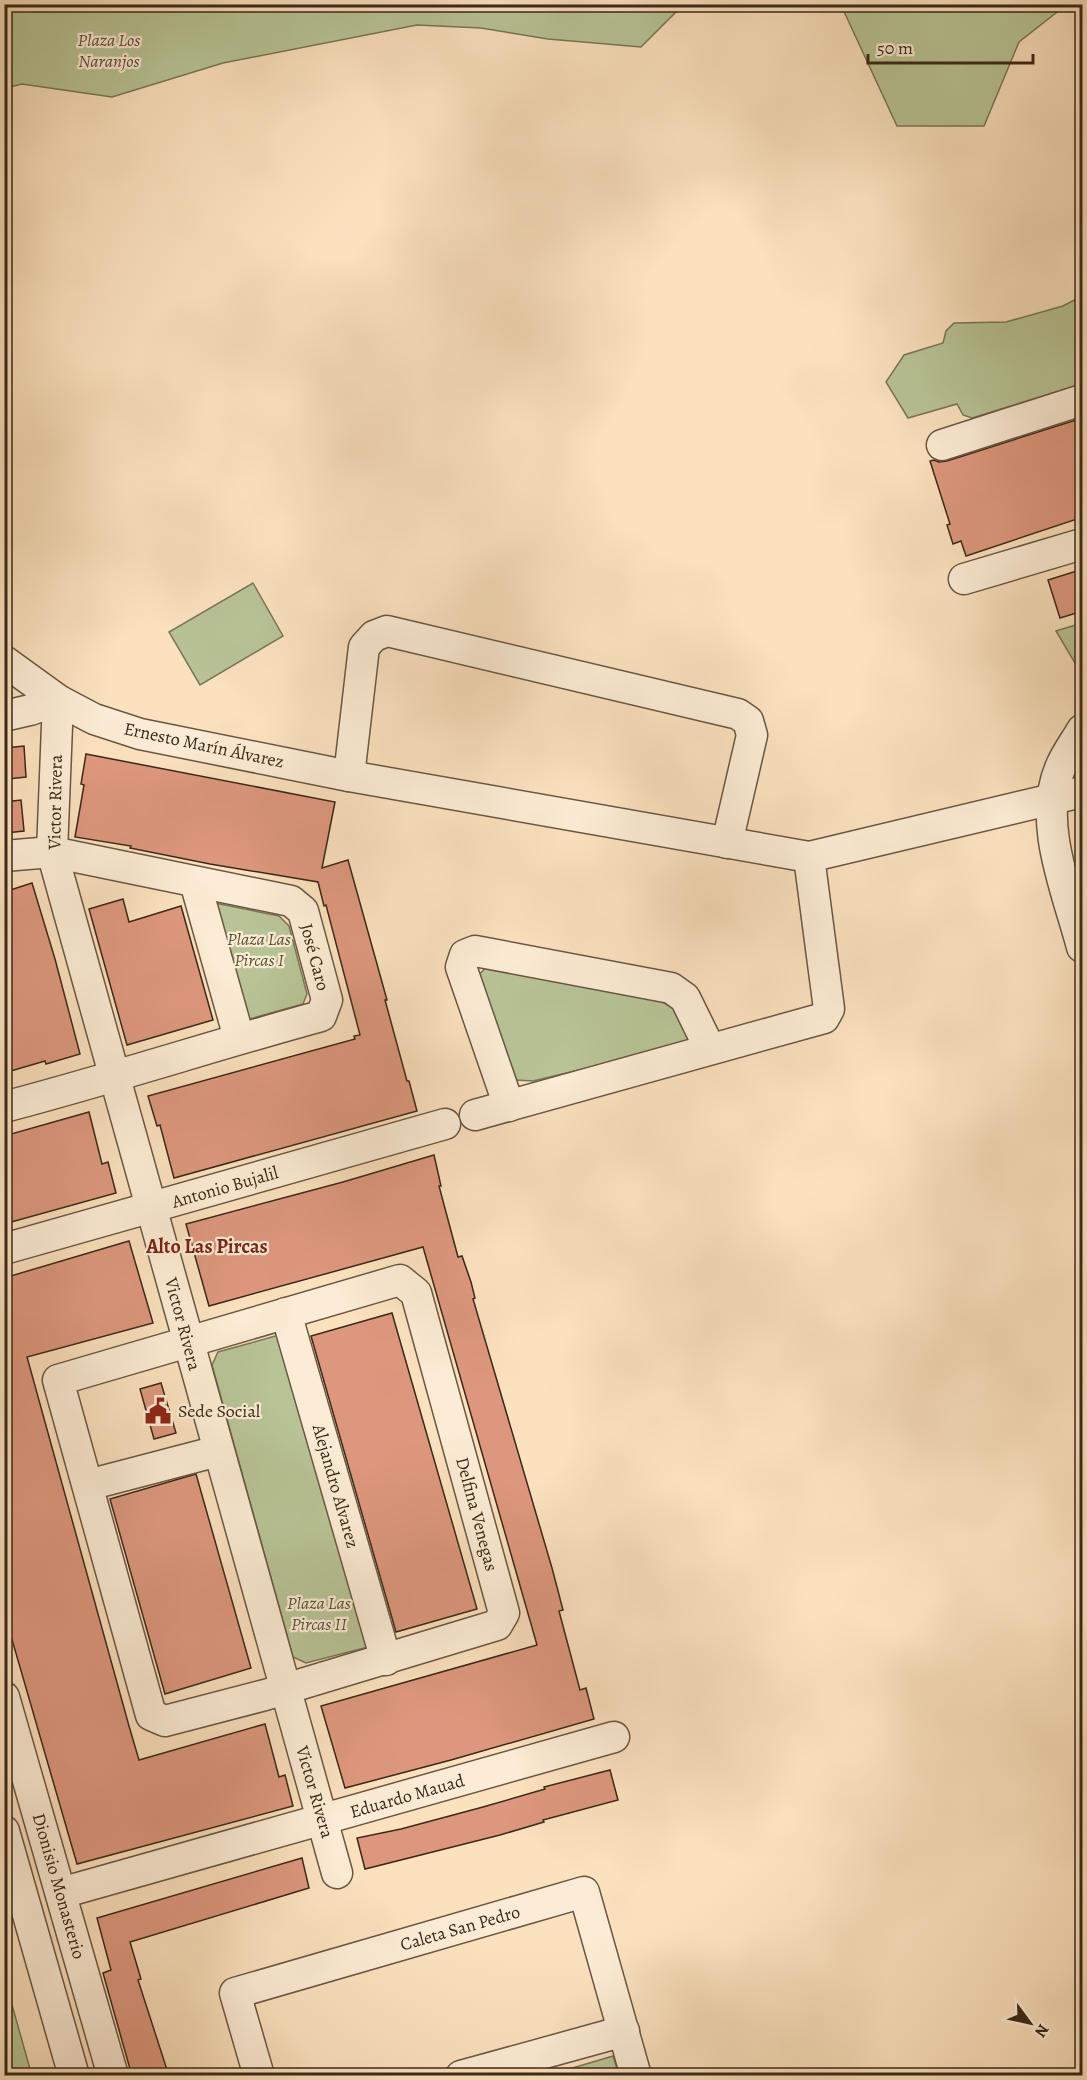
<svg xmlns="http://www.w3.org/2000/svg" width="1087" height="2080" font-family="Alegreya,serif">
<style>
.park{fill:#b8c496;stroke:#797657;stroke-width:1.5}
.building{fill:#dd977e;stroke:#3a2918;stroke-width:1.5}
.lines{fill:none;stroke-linecap:round;stroke-linejoin:round}
.minor-casing{stroke:#6a5742;stroke-width:33}
.minor{stroke:#fcecd5;stroke-width:30}
.labels{text-anchor:middle;stroke-width:4.5;stroke-linejoin:round;paint-order:stroke}
.park-label{font-size:18px;font-style:italic;fill:#5a5038;stroke:#fcecd5}
.street-label{font-size:18px;fill:#3a2918;stroke:#fcecd5}
.poi-label{font-size:18px;fill:#3a2918;stroke:#fcecd5;text-anchor:start}
.neighbourhood-label{font-size:20px;font-weight:bold;fill:#7a1f14;stroke:#fcecd5}
</style>
<rect width="100%" height="100%" fill="#fbe1be"/>
<filter id="stains"><feTurbulence type="fractalNoise" baseFrequency=".00333" numOctaves="4"/><feColorMatrix values="0 0 0 0 .2 0 0 0 0 .09 0 0 0 0 .02 0 0 0 .5 -.17"/></filter>
<radialGradient id="worn" r=".72"><stop offset=".6" stop-color="#630" stop-opacity="0"/><stop offset="1" stop-color="#630" stop-opacity=".3"/></radialGradient>
<g class="park">
<path d="M4,5L5,4L683,5L641,47L548,39L481,28L417,25L223,63L112,97L22,84L5,88Z"/>
<path d="M841,5H1066L1019,42L984,126H897Z"/>
<path d="M1082,296V384L972,418L963,415L957,404L908,418L886,382L904,355L943,343L946,331L954,323L1006,322L1063,306Z"/>
<path d="M253,583L283,636L200,685L169,632Z"/>
<path d="M1082,623V675L1056,631Z"/>
<path d="M210,902L279,916L289,926L307,994L303,1004L243,1021Z"/>
<path d="M487,966L657,999L673,1008L690,1035L684,1045L533,1081L516,1080L479,975Z"/>
<path d="M279,1335L368,1647L306,1663L293,1657L212,1365L218,1352Z"/>
<path d="M5,1980L30,2069L5,2074H4Z"/>
<path d="M613,2056L619,2075H549Z"/>
</g>
<g class="building">
<path d="M1076,420L1078,428L1083,427V517L966,556L961,541L953,544L947,525L950,524L930,461L934,460L939,462L947,461Z"/>
<path d="M1083,569V611L1060,618L1048,580Z"/>
<path d="M24,746L26,777L8,779L5,748Z"/>
<path d="M86,754L335,802L322,868L348,860L387,1000H385L407,1081H409L417,1111L174,1178L160,1125L157,1126L148,1096L355,1039L354,1036L360,1035L326,905L324,906L318,882L210,864L130,848L131,846L75,837L84,785L81,784Z"/>
<path d="M21,800L24,831L6,833L4,802Z"/>
<path d="M32,883L55,959L80,1054L46,1064L45,1061L4,1073V892Z"/>
<path d="M123,899L129,922L181,906L213,1020L127,1045L89,909Z"/>
<path d="M89,1112L102,1164L108,1162L116,1193L4,1224V1136Z"/>
<path d="M434,1155L441,1186H439L458,1257L462,1256L471,1282L475,1298L473,1299L552,1568L563,1610L559,1611L580,1690L586,1688L594,1719L451,1760L345,1788L321,1706L537,1645L525,1603L423,1247L209,1306L186,1224L343,1182Z"/>
<path d="M129,1241L153,1323L27,1357L129,1726L139,1760L265,1724L279,1777L285,1775L293,1806L77,1864L4,1612V1278Z"/>
<path d="M392,1313L477,1609L396,1632L311,1336Z"/>
<path d="M161,1383L176,1433L154,1439L140,1389Z"/>
<path d="M196,1474L251,1668L165,1694L110,1499Z"/>
<path d="M610,1770L618,1800L543,1820L544,1822L500,1835L365,1869L357,1838L401,1829L483,1807L545,1789L544,1787Z"/>
<path d="M302,1858L309,1888L130,1942L141,1979L138,1980L169,2076H132L103,1973L111,1970L97,1918Z"/>
</g>
<g class="lines">
<g class="minor-casing">
<g id="minor">
<path d="M942,445L1082,400"/>
<path d="M964,579L1082,544"/>
<path d="M4,661L58,700L94,719L140,734L349,776L809,857L1082,792"/>
<path d="M4,716L30,710L58,700L52,852L337,1873"/>
<path d="M1082,730C1075,742 1066,754 1061,766C1036,821 1068,893 1082,947"/>
<path d="M349,776L364,647L374,636L387,631L738,714L748,721L752,735L727,843"/>
<path d="M4,856L52,852L291,901L303,911L327,1000L321,1016C215,1045 111,1079 4,1107"/>
<path d="M195,882L239,1038"/>
<path d="M509,1106L461,967L465,955L475,951L671,988L685,998L710,1049"/>
<path d="M475,1115L824,1018L829,1009L809,857"/>
<path d="M4,1249L445,1124"/>
<path d="M400,1280L416,1293L504,1613L497,1625L265,1695L165,1721L151,1715L58,1380Z"/>
<path d="M286,1313L386,1660"/>
<path d="M88,1485L218,1451"/>
<path d="M4,1697L113,2076"/>
<path d="M4,1831L74,2076"/>
<path d="M61,1893L614,1737"/>
<path d="M259,2076L235,1993L584,1892L636,2076"/>
<path d="M461,2076L624,2031"/>
</g>
</g>
<use href="#minor" class="minor"/>
</g>
<defs>
<g id="civic-bare" transform="scale(2.07)"><path d="M-.6-6.5H3V-4.5H.6V-3L4-1V1h2V6H-6V1h2V-1L-.6-3ZM-1.2 2.5V6h2.4V2.5Z" fill="#8f2418" stroke="#fcecd5" stroke-width="2.5" paint-order="stroke"/></g>
</defs>
<g fill-rule="evenodd">
<use href="#civic-bare" x="158" y="1411"/>
</g>
<g class="labels">
<g class="park-label">
<text x="109" y="46">Plaza Los<tspan x="109" dy="21">Naranjos</tspan></text>
<text x="259" y="945">Plaza Las<tspan x="259" dy="21">Pircas I</tspan></text>
<text x="319" y="1609">Plaza Las<tspan x="319" dy="21">Pircas II</tspan></text>
</g>
<g class="street-label">
<text transform="translate(204 745) rotate(12)" y="6">Ernesto Marín Álvarez</text>
<text transform="translate(55 802) rotate(-89)" y="6">Victor Rivera</text>
<text transform="translate(315 957) rotate(75)" y="6">José Caro</text>
<text transform="translate(225 1187) rotate(-16)" y="6">Antonio Bujalil</text>
<text transform="translate(183 1324) rotate(75)" y="6">Victor Rivera</text>
<text transform="translate(336 1486) rotate(74)" y="6">Alejandro Alvarez</text>
<text transform="translate(477 1514) rotate(75)" y="6">Delfina Venegas</text>
<text transform="translate(315 1792) rotate(74)" y="6">Victor Rivera</text>
<text transform="translate(407 1796) rotate(-16)" y="6">Eduardo Mauad</text>
<text transform="translate(59 1886) rotate(74)" y="6">Dionisio Monasterio</text>
<text transform="translate(460 1928) rotate(-16)" y="6">Caleta San Pedro</text>
</g>
<g class="poi-label">
<text x="178" y="1417">Sede Social</text>
</g>
<g class="neighbourhood-label">
<text x="207" y="1253">Alto Las Pircas</text>
</g>
</g>
<rect width="1087" height="2080" fill="none" stroke="#fbe1be" stroke-width="24"/>
<rect x="6" y="6" width="1075" height="2068" fill="none" stroke="#3a2918" stroke-width="3"/>
<rect x="12" y="12" width="1063" height="2056" fill="none" stroke="#3a2918" stroke-width="1.5"/>
<g transform="translate(1030 2023) rotate(123)" stroke="#fcecd5" stroke-width="4.5" paint-order="stroke">
<path d="M0-4.5L10 22L0 15L-10 22Z" fill="#3a2918"/>
<text y="-9" font-size="16" font-weight="bold" text-anchor="middle" fill="#3a2918">N</text>
</g>
<path d="M868 54v9h165v-9" fill="none" stroke="#3a2918" stroke-width="3"/>
<text x="877" y="54" font-size="18" fill="#3a2918" stroke="#fcecd5" stroke-width="4.5" paint-order="stroke">50 m</text>
<rect width="100%" height="100%" filter="url(#stains)"/>
<rect width="100%" height="100%" fill="url(#worn)"/>
</svg>
